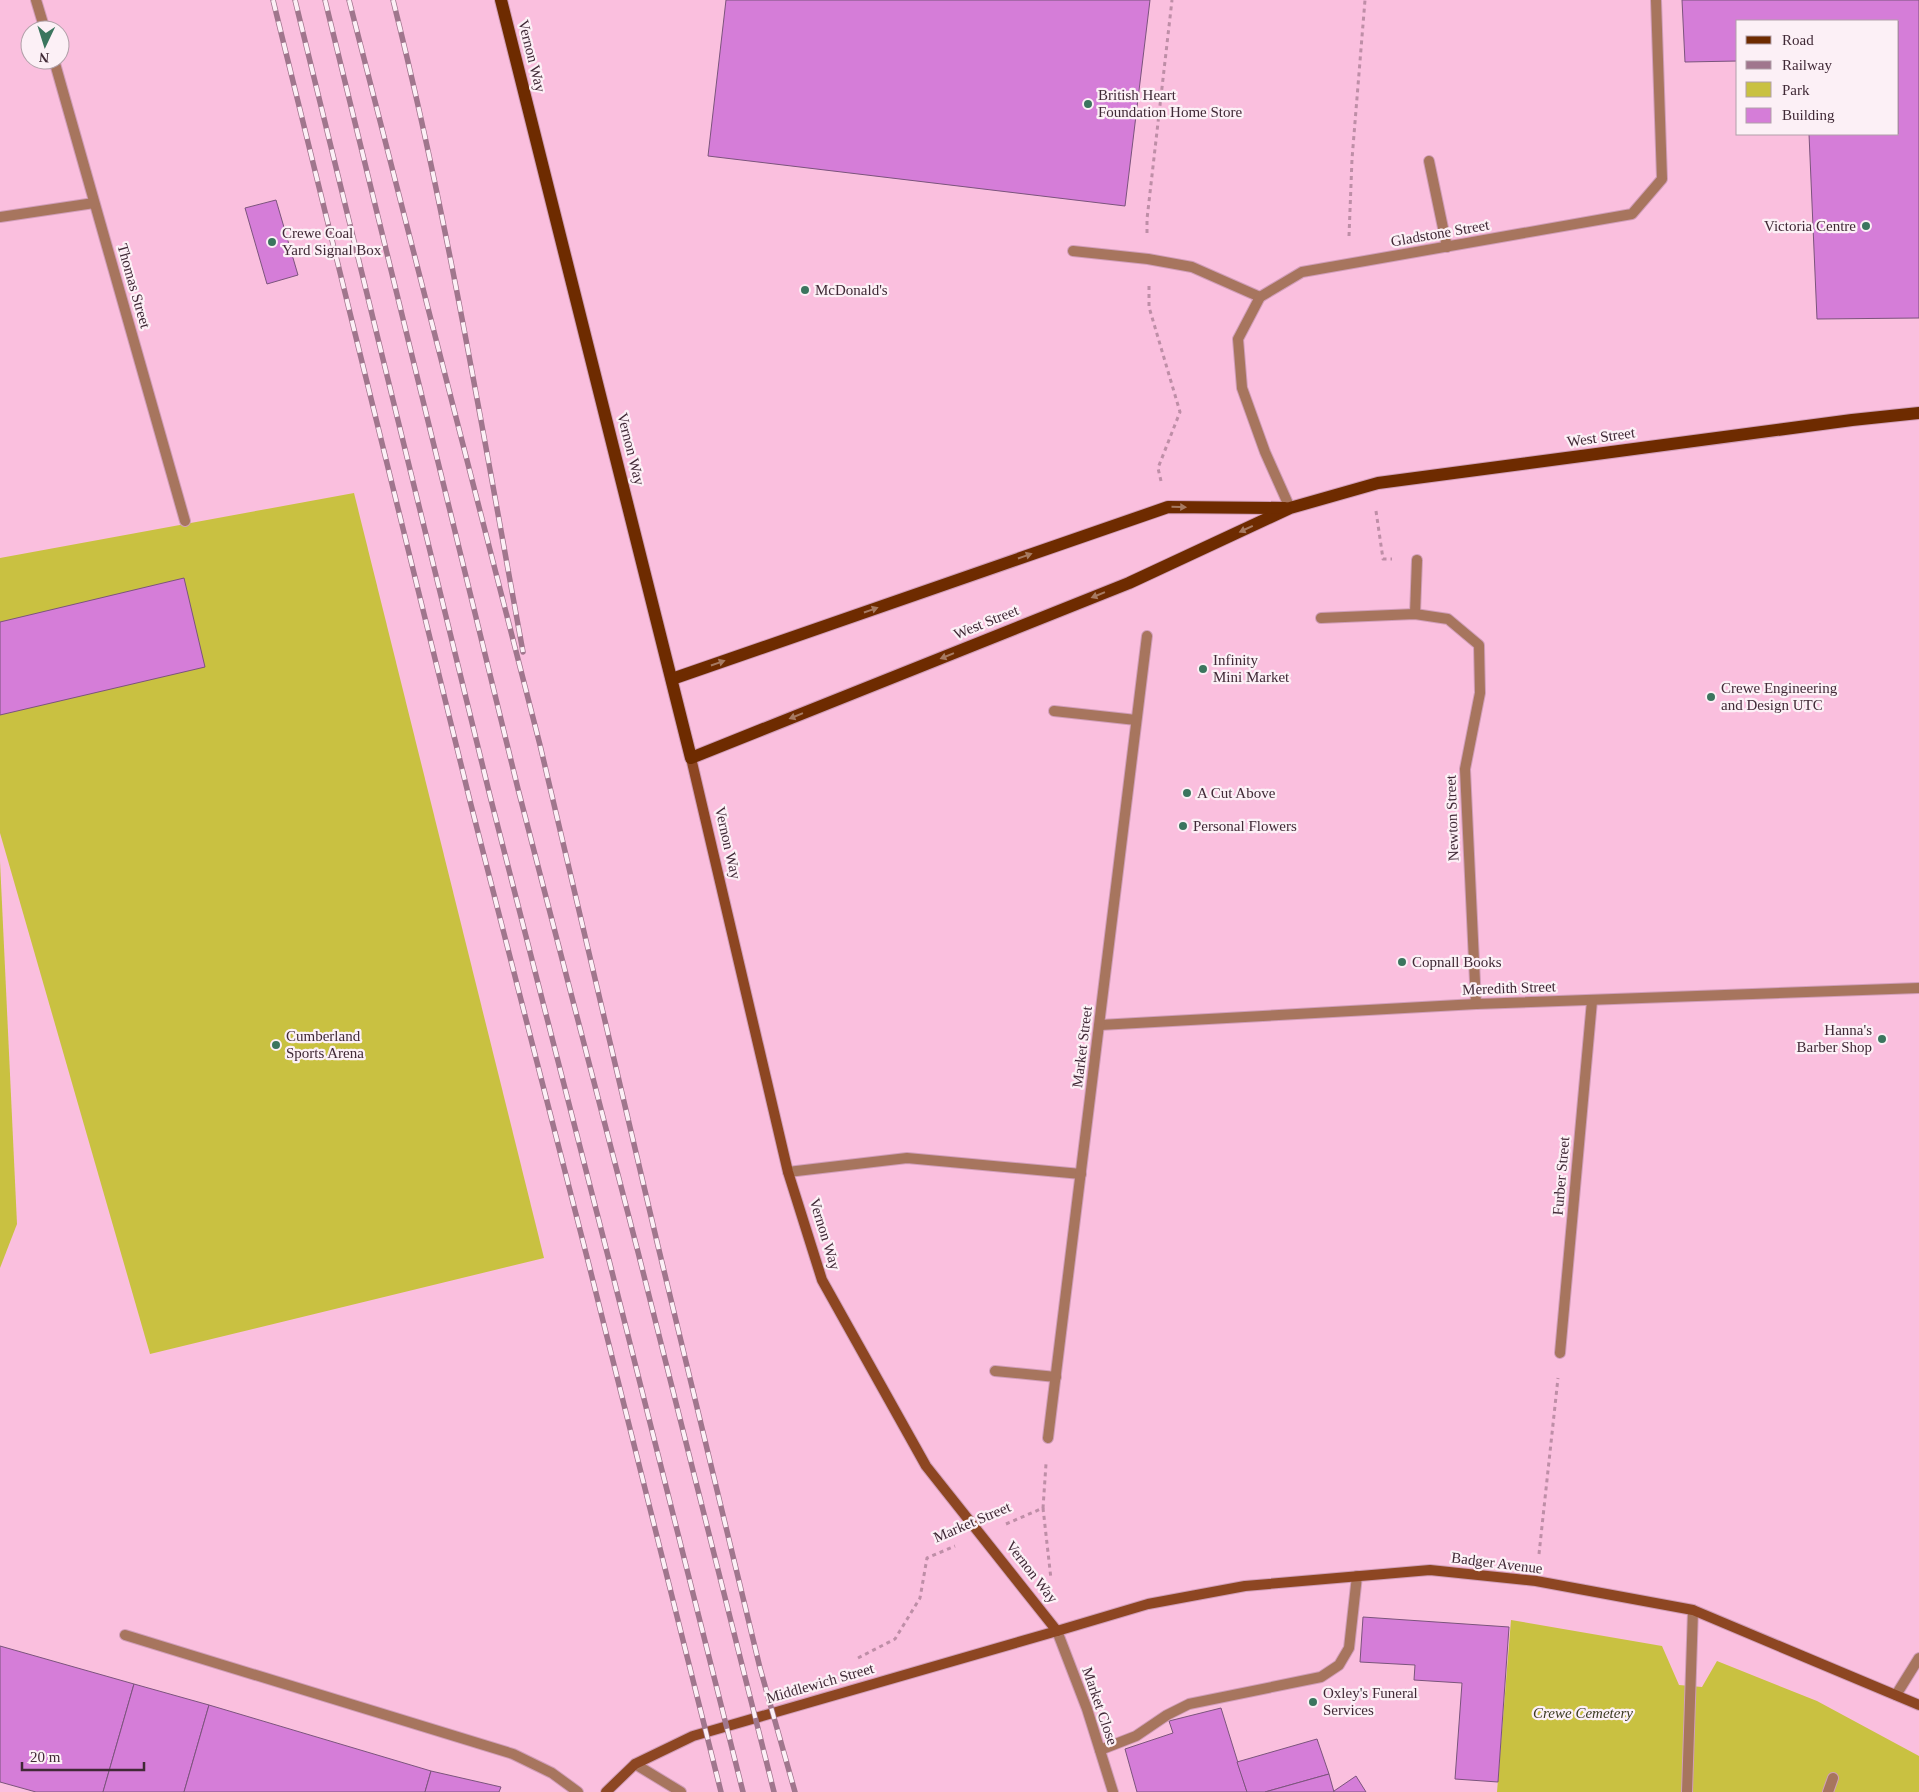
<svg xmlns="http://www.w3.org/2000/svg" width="1919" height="1792" font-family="Georgia,serif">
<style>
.green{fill:#c9c141}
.building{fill:#d57dd8;stroke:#7b547c}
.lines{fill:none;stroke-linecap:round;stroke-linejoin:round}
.lane-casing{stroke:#d19eb9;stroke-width:12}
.street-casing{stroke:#d19eb9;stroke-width:12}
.secondary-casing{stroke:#d19eb9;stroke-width:12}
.primary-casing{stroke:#d19eb9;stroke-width:14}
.path{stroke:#be8ea7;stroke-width:3;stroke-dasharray:4 4;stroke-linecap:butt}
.lane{stroke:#a7755e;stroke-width:10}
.street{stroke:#a7755e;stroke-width:10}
.secondary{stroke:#8d4622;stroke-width:10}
.primary{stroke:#6e2b00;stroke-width:12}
.rail-casing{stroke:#a0768d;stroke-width:5.5}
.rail{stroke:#fcf0f6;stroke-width:4;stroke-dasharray:11;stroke-linecap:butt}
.oneway{fill:#a77a62}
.poi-dot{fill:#3b755e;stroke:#fcf0f6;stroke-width:2}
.labels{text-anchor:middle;stroke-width:4.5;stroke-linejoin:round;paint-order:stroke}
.street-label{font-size:15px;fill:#402936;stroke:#fcf0f6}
.poi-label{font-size:15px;fill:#402936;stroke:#fcf0f6;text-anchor:start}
.park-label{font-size:15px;font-style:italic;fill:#3a3921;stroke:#fcf0f6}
</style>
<rect width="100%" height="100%" fill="#fabfde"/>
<g class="green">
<path d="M354,493L544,1258L150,1354L0,833V558Z"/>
<path d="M0,861L17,1224L0,1268Z"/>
<path d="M1511,1620L1662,1646L1679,1685L1702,1687L1717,1661L1817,1701L1919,1756V1792H1497Z"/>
</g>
<g class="building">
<path d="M726,0H1150L1125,206L708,156Z"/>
<path d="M1682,0H1919V318L1817,319L1809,134H1898V21H1738V61L1685,62Z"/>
<path d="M276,200L298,275L267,284L245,208Z"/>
<path d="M184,578L205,667L0,715V622Z"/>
<path d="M1363,1617L1509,1627L1498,1782L1455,1779L1462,1683L1414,1680L1415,1665L1360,1662Z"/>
<path d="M0,1646L134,1684L103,1792H36L0,1782Z"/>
<path d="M134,1684L209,1705L184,1792H103Z"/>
<path d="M209,1705L431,1771L425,1792H184Z"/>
<path d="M1221,1708L1247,1792H1137L1125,1749L1173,1733L1169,1721Z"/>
<path d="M1317,1739L1329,1774L1265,1792H1247L1237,1762Z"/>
<path d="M431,1771L501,1787L499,1792H425Z"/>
<path d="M1329,1774L1334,1792H1265Z"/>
<path d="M1356,1776L1366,1792H1334V1791Z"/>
</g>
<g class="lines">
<g class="lane-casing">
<g id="lane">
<path d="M1429,161L1447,247"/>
<path d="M1073,251L1148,259L1192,267L1260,297"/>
<path d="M1290,508L1265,452L1242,388L1238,339L1260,297L1302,272L1632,214L1662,179L1656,0"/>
<path d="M125,1635L513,1754L552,1773L578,1792"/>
<path d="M1896,1695L1919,1658"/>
<path d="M1100,1750L1136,1736L1167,1715L1189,1704L1321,1677L1339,1665L1349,1648L1357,1576"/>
<path d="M635,1764L681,1792"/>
<path d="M1687,1792L1693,1610"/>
<path d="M1828,1792L1833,1778"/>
</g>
</g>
<g class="street-casing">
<g id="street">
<path d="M36,0L45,30"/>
<path d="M54,60L185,521"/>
<path d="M0,217L94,203"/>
<path d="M1415,614L1417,560"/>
<path d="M1321,618L1415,614L1448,619L1479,645L1480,693L1465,769L1476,1004"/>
<path d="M1054,711L1136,720"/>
<path d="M1100,1025L1476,1004L1919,988"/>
<path d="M788,1172L907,1158L1081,1174"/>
<path d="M1560,1353L1592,1001"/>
<path d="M995,1371L1056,1377"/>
<path d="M1048,1438L1147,636"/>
<path d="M1057,1631L1087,1709L1113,1792"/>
</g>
</g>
<g class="secondary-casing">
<g id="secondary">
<path d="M691,758L788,1172L822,1280L926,1466L1057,1631"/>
<path d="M606,1792L635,1764L693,1736L1057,1631L1148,1604L1245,1586L1430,1570L1536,1581L1693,1610L1919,1705"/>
</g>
</g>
<g class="primary-casing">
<g id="primary">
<path d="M501,0L691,758L1129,583L1290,508L1378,483L1852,420L1919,413"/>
<path d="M672,679L1168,507L1285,508"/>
</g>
</g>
<g class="path">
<path d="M1147,233V219L1172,0"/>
<path d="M1349,236L1352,159L1365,0"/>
<path d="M1149,286V307L1180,412L1158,468L1161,481"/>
<path d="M1376,511L1383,559H1392"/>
<path d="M1043,1508L1051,1579"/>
<path d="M1006,1524L1043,1508L1046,1464"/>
<path d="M1539,1554L1558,1378"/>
<path d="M858,1658L895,1639L920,1598L927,1558L955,1546"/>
</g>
<use href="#lane" class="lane"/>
<use href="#street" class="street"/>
<use href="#secondary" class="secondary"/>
<use href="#primary" class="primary"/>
<g class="rail-casing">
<g id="rail">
<path d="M273,0L470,801L589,1265L721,1792"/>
<path d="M295,0L490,796L609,1260L743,1792"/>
<path d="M325,0L518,789L638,1252L774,1792"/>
<path d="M349,0L540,745L658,1246L760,1668L795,1792"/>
<path d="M393,0C447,215 483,434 523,652"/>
</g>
</g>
<use href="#rail" class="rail"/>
</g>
<defs><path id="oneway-solid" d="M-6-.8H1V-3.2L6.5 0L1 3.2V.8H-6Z" transform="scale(1.25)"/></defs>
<g class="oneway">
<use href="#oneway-solid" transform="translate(1179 507) rotate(1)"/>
<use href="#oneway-solid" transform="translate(1246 529) rotate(155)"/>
<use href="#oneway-solid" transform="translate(1025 556) rotate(-19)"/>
<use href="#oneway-solid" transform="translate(1098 595) rotate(158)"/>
<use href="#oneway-solid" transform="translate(871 610) rotate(-19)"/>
<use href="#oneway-solid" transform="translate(947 656) rotate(158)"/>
<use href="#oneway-solid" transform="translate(718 663) rotate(-19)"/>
<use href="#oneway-solid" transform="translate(796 716) rotate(158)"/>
</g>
<g class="poi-dot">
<circle cx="1088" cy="104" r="5"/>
<circle cx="1866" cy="226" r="5"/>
<circle cx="272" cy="242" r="5"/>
<circle cx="805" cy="290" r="5"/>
<circle cx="1203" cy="669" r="5"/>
<circle cx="1711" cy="697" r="5"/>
<circle cx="1187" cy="793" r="5"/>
<circle cx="1183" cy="826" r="5"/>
<circle cx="1402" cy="962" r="5"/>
<circle cx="1882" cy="1039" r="5"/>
<circle cx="276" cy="1045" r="5"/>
<circle cx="1313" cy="1702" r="5"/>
</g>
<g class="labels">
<g class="street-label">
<text transform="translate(532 56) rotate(76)" y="5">Vernon Way</text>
<text transform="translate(1440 233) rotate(-10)" y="5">Gladstone Street</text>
<text transform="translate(134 286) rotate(74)" y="5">Thomas Street</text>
<text transform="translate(1601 437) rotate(-8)" y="5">West Street</text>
<text transform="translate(631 449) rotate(76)" y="5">Vernon Way</text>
<text transform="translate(986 622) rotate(-22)" y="5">West Street</text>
<text transform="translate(1452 818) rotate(-92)" y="5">Newton Street</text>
<text transform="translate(728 843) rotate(77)" y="5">Vernon Way</text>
<text transform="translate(1509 988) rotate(-2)" y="5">Meredith Street</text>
<text transform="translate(1082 1047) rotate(-83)" y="5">Market Street</text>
<text transform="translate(1561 1176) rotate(-85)" y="5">Furber Street</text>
<text transform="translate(825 1234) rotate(73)" y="5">Vernon Way</text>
<text transform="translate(972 1522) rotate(-23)" y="5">Market Street</text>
<text transform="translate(1497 1563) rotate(7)" y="5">Badger Avenue</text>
<text transform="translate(1032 1572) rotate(52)" y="5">Vernon Way</text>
<text transform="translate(820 1683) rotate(-16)" y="5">Middlewich Street</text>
<text transform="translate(1100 1706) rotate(71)" y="5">Market Close</text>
</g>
<g class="poi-label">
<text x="1098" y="100">British Heart<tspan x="1098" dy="17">Foundation Home Store</tspan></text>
<text x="1856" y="231" text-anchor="end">Victoria Centre</text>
<text x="282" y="238">Crewe Coal<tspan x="282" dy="17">Yard Signal Box</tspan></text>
<text x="815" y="295">McDonald's</text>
<text x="1213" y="665">Infinity<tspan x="1213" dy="17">Mini Market</tspan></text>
<text x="1721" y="693">Crewe Engineering<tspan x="1721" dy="17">and Design UTC</tspan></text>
<text x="1197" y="798">A Cut Above</text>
<text x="1193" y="831">Personal Flowers</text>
<text x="1412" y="967">Copnall Books</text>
<text x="1872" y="1035" text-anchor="end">Hanna's<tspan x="1872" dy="17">Barber Shop</tspan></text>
<text x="286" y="1041">Cumberland<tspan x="286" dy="17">Sports Arena</tspan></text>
<text x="1323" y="1698">Oxley's Funeral<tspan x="1323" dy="17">Services</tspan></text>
</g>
<g class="park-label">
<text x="1583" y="1718">Crewe Cemetery</text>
</g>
</g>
<rect x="1736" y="20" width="162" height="115" fill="#fcf0f6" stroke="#b1a0a9"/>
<rect x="1746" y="36" width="25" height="8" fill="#6e2b00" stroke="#b1a0a9"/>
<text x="1782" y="45" font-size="15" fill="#402936">Road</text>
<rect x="1746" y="61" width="25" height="8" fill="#a0768d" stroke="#b1a0a9"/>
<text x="1782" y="70" font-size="15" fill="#402936">Railway</text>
<rect x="1746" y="82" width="25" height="15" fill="#c9c141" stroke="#b1a0a9"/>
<text x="1782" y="95" font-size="15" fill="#402936">Park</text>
<rect x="1746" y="108" width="25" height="15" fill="#d57dd8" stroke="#b1a0a9"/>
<text x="1782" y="120" font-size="15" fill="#402936">Building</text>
<g transform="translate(45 45) rotate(184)"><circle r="24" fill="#fcf0f6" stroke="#b1a0a9"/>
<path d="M0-4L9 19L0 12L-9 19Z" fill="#3b755e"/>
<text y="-8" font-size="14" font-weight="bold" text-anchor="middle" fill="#402936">N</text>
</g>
<path d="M22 1762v8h122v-8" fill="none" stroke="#402936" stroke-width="2.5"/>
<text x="30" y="1762" font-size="15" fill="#402936" stroke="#fcf0f6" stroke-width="4" paint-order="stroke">20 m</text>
</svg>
